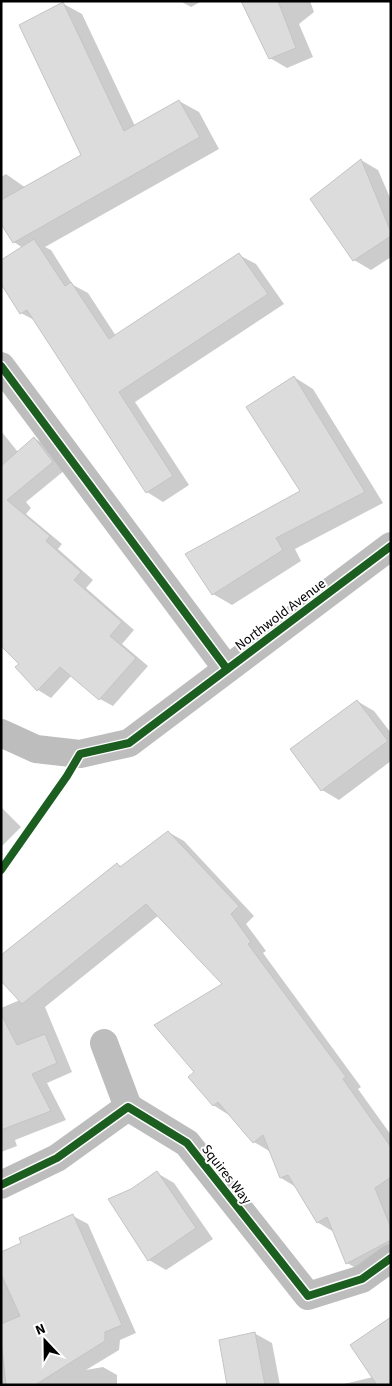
<svg xmlns="http://www.w3.org/2000/svg" width="392" height="1386" font-family="'Source Sans 3',sans-serif">
<style>
.shadow{fill:#0003}
.building{fill:#dcdcdc;stroke:#c4c4c4}
.lines{fill:none;stroke-linecap:round;stroke-linejoin:round}
.minor{stroke:#bdbdbd;stroke-width:28}
.cycleway-casing{stroke:#fff;stroke-width:11}
.cycleway{stroke:#1b5e20;stroke-width:8}
.labels{text-anchor:middle;stroke-width:4;stroke-linejoin:round;paint-order:stroke}
.street-label{font-size:14px;fill:#000;stroke:#fff}
</style>
<rect width="100%" height="100%" fill="#fff"/>
<g class="shadow">
<path d="M180,1H202L191,7Z"/>
<path d="M242,1H310L314,12L299,24L313,57L287,68L270,58Z"/>
<path d="M62,3L82,14L135,126L179,101L199,112L219,149L45,247L51,250L73,285L88,293L116,336L239,255L256,264L284,304L135,402L189,485L163,502L147,492L36,321L21,313L23,248L14,242L1,222V177L6,174L26,188L83,156Z"/>
<path d="M361,160L378,170L391,200V257L371,270L354,260Z"/>
<path d="M294,377L313,389L383,503L295,549L301,561L232,605L213,594L301,492Z"/>
<path d="M1,431L18,452L34,438L47,446L65,470L26,502L31,508L26,514L62,544L58,549L93,580L86,588L134,630L122,644L148,666L113,706L100,699L72,675L51,698L38,690L17,668L20,664L1,644Z"/>
<path d="M357,701L374,711L391,733V761L339,800L322,790Z"/>
<path d="M1,807L21,827L1,847Z"/>
<path d="M168,832L184,841L254,916L246,924L266,951L263,953L361,1087L358,1089L391,1135V1257L363,1272L347,1263L334,1232L317,1222L296,1187L281,1178L271,1152L254,1142L229,1115L213,1105L196,1072L224,984L159,915L45,1007L72,1072L47,1083L66,1120L15,1140L17,1146L1,1152V1008L20,1000L117,864L122,867Z"/>
<path d="M157,1173L174,1183L213,1239L166,1270L149,1260L131,1190Z"/>
<path d="M73,1216L88,1224L136,1333L120,1340L119,1350L86,1370L103,1367L117,1375V1385H1V1253L22,1244Z"/>
<path d="M254,1333L272,1343L280,1385H229Z"/>
<path d="M373,1377L391,1385H340Z"/>
</g>
<g class="building">
<path d="M241,1H278L296,48L269,59Z"/>
<path d="M63,2L124,131L179,100L200,137L13,243L1,224V200L81,155L19,25Z"/>
<path d="M361,159L391,232V236L353,261L310,199Z"/>
<path d="M34,239L65,286L71,282L109,339L239,253L268,294L119,392L173,476L146,493L27,310L20,314L1,284V260Z"/>
<path d="M294,376L365,492L276,538L283,550L212,595L185,554L300,491L246,407Z"/>
<path d="M34,437L53,462L7,500L50,536L46,541L81,572L74,580L122,622L110,636L136,658L99,700L60,667L37,691L15,667L19,664L1,646V466Z"/>
<path d="M357,700L388,741L321,791L290,749Z"/>
<path d="M168,831L239,906L231,914L251,942L248,944L346,1077L343,1079L391,1147V1177L375,1188L391,1228V1240L346,1264L327,1217L317,1223L288,1175L280,1178L263,1135L253,1143L218,1102L213,1106L188,1077L194,1072L154,1025L222,984L146,904L22,1004L1,981V955L117,863L120,867Z"/>
<path d="M1,1014L17,1045L45,1034L57,1063L32,1074L51,1111L1,1130Z"/>
<path d="M157,1171L196,1228L148,1261L108,1199L131,1189Z"/>
<path d="M73,1214L122,1325L105,1332V1341L35,1385H6L1,1340V1324L20,1316L1,1274V1252L21,1243L19,1238Z"/>
<path d="M391,1317V1385H377L350,1345Z"/>
<path d="M255,1332L265,1385H227L219,1340Z"/>
</g>
<g class="lines">
<g class="minor">
<path d="M1,366L227,669"/>
<path d="M1,733L36,749L80,754L129,743L391,546"/>
<path d="M104,1043L128,1107"/>
<path d="M1,1185L57,1158L128,1107L187,1143L308,1296L362,1279L391,1258"/>
</g>
<g class="cycleway-casing">
<g id="cycleway">
<path d="M1,366L227,669"/>
<path d="M1,870L67,776L80,754L129,743L391,546"/>
<path d="M1,1185L57,1158L128,1107L187,1143L308,1296L362,1279L391,1258"/>
</g>
</g>
<use href="#cycleway" class="cycleway"/>
</g>
<g class="labels">
<g class="street-label">
<text transform="translate(280 614) rotate(-37)" y="5">Northwold Avenue</text>
<text transform="translate(227 1174) rotate(52)" y="5">Squires Way</text>
</g>
</g>
<rect width="392" height="1386" fill="none" stroke="#000000" stroke-width="5"/>
<g transform="translate(45 1341) rotate(338)" stroke="#ffffff" stroke-width="4" paint-order="stroke">
<path d="M0-4L9 19L0 12L-9 19Z" fill="#000000"/>
<text y="-8" font-size="14" font-weight="bold" text-anchor="middle" fill="#000000">N</text>
</g>
</svg>
